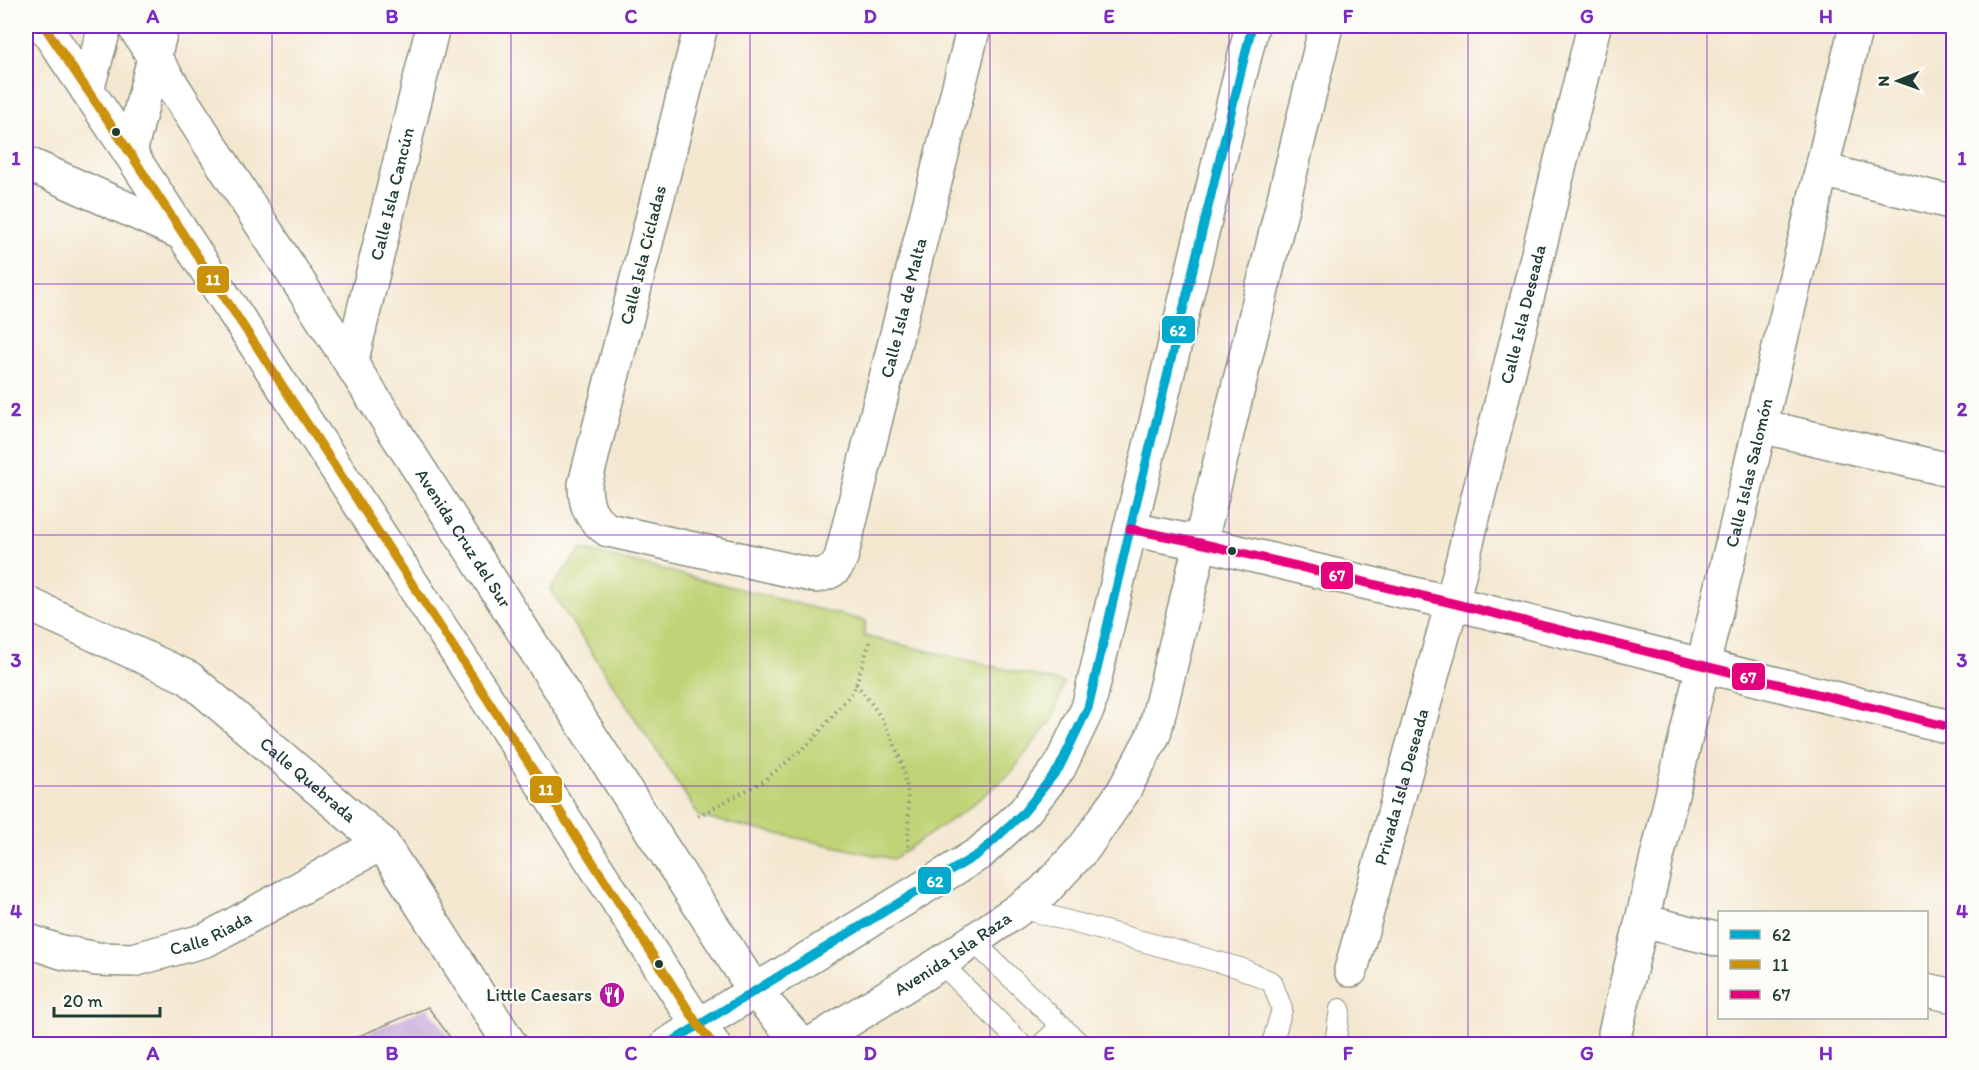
<svg xmlns="http://www.w3.org/2000/svg" width="1979" height="1070" font-family="Itim,sans-serif">
<style>
.green{fill:#c0d376;stroke:#708855;stroke-width:1.5}
.building{fill:#bc9bd6}
.lines{fill:none;stroke-linecap:round;stroke-linejoin:round}
.lane-casing{stroke:#8a9282;stroke-width:22}
.street-casing{stroke:#8a9282;stroke-width:36}
.secondary-casing{stroke:#8a9282;stroke-width:36}
.path{stroke:#8a9282;stroke-width:4;stroke-dasharray:1.5 4.5;stroke-linecap:butt}
.lane{stroke:#fff;stroke-width:20}
.street{stroke:#fff;stroke-width:33}
.secondary{stroke:#fff;stroke-width:33}
.bus-1-casing{stroke:#fdfcf7;stroke-width:14}
.bus-2-casing{stroke:#fdfcf7;stroke-width:14}
.bus-3-casing{stroke:#fdfcf7;stroke-width:14}
.bus-1{stroke:#00a9ce;stroke-width:9}
.bus-2{stroke:#cc910a;stroke-width:9}
.bus-3{stroke:#e5007d;stroke-width:9}
.grid{fill:none;stroke:#7b2cbf;stroke-width:1.5;stroke-opacity:0.55}
.bus-dot{fill:#1f3d34;stroke:#fdfcf7;stroke-width:2}
.labels{text-anchor:middle;stroke-width:5;stroke-linejoin:round;paint-order:stroke}
.street-label{font-size:18px;fill:#1f3d34;stroke:#fdfcf7}
.poi-label{font-size:18px;fill:#1f3d34;stroke:#fdfcf7;text-anchor:end}
.line-badge{stroke:#fdfcf7;stroke-width:2}
.badge-label{font-size:16px;text-anchor:middle;font-weight:bold;fill:#fff}
.neatline{fill:none;stroke:#7b2cbf;stroke-width:2}
.grid-label{font-size:20px;text-anchor:middle;font-weight:bold;fill:#7b2cbf}
</style>
<rect width="100%" height="100%" fill="#fdfcf7"/>
<filter id="ink" filterUnits="userSpaceOnUse"><feTurbulence type="fractalNoise" baseFrequency=".0167" numOctaves="2"/><feDisplacementMap in="SourceGraphic" scale="12" xChannelSelector="R" yChannelSelector="G"/><feConvolveMatrix kernelMatrix="1 2 1 2 8 2 1 2 1" color-interpolation-filters="sRGB"/></filter>
<filter id="wash" filterUnits="userSpaceOnUse"><feTurbulence type="fractalNoise" baseFrequency=".008" numOctaves="4" result="noise"/><feDisplacementMap in="SourceGraphic" scale="24" xChannelSelector="R" yChannelSelector="G"/><feGaussianBlur stdDeviation="1.35" result="paint"/><feColorMatrix in="noise" values="0 0 0 0 0 0 0 0 0 0 0 0 0 0 0 0 0 1.4 0 .05"/><feComposite in="paint" operator="in"/></filter>
<g filter="url(#wash)">
<rect width="100%" height="100%" fill="#f4e7d0"/>
<path class="green" d="M581,549L866,621L864,636L1064,683L1053,718L1009,775L967,809L893,859L700,817L550,589Z"/>
<g id="blocks">
<path class="building" d="M428,1007L455,1044H340Z"/>
</g>
</g>
<g filter="url(#ink)">
<use href="#blocks" fill-opacity="0" stroke="#8a9282" stroke-width="1.5"/>
<g class="lines">
<g class="lane-casing">
<g id="lane">
<path d="M1021,908L1240,968L1272,982L1282,1009L1272,1044"/>
<path d="M973,941L1080,1044"/>
<path d="M941,963L1021,1044"/>
<path d="M1042,1044L1061,1026"/>
<path d="M1335,1044L1340,1009"/>
</g>
</g>
<g class="street-casing">
<g id="street">
<path id="s1" d="M701,26L585,484C585,505 590,518 608,530L816,576C829,573 836,571 841,558L974,26"/>
<path d="M26,163L181,233"/>
<path d="M1822,170L1954,203"/>
<path id="s2" d="M351,363L433,26"/>
<path d="M1760,426L1954,471"/>
<path d="M1130,529L1200,543L1452,603L1954,728"/>
<path id="s3" d="M26,603L189,678L382,843L510,1044"/>
<path d="M1642,921L1720,940"/>
<path id="s4" d="M26,940L61,952L97,959L133,960L206,940L382,843"/>
<path id="s5" d="M1351,970L1452,603L1594,26"/>
<path d="M1926,990L1954,996"/>
<path id="s6" d="M1615,1033L1856,26"/>
</g>
</g>
<g class="secondary-casing">
<g id="secondary">
<path d="M44,26L130,153L460,657L698,1025L713,1044"/>
<path id="s7" d="M134,26L754,990L801,1044"/>
<path d="M87,90L105,26"/>
<path d="M130,153L162,26"/>
<path d="M668,1044L980,853L1024,812L1059,768L1088,708L1130,529L1252,26"/>
<path id="s8" d="M811,1044L941,963L1042,893L1084,848L1123,792L1154,734L1326,26"/>
</g>
</g>
<g class="path">
<path d="M856,684C880,712 900,746 906,783C910,804 908,828 908,849"/>
<path d="M698,816L762,782L811,742L854,690L871,638"/>
</g>
<use href="#lane" class="lane"/>
<use href="#street" class="street"/>
<use href="#secondary" class="secondary"/>
<g class="bus-1-casing">
<path id="bus-1" d="M668,1044L980,853L1024,812L1059,768L1088,708L1130,529L1252,26"/>
</g>
<g class="bus-2-casing">
<path id="bus-2" d="M44,26L130,153L460,657L698,1025L713,1044"/>
</g>
<g class="bus-3-casing">
<path id="bus-3" d="M1130,529L1200,543L1452,603L1954,728"/>
</g>
<use href="#bus-1" class="bus-1"/>
<use href="#bus-2" class="bus-2"/>
<use href="#bus-3" class="bus-3"/>
</g>
</g>
<path class="grid" d="M272,26V1044M511,26V1044M750,26V1044M990,26V1044M1229,26V1044M1468,26V1044M1707,26V1044M26,284H1954M26,535H1954M26,786H1954"/>
<defs>
<g id="restaurant-disc" transform="scale(1.35)"><circle r="9.5" fill="#b5179e" stroke="#fdfcf7"/><path d="M-5-6h1v4h1v-4h1v4h1v-4h1v5L-1.5 .5V6h-2V.5L-5-1ZM5-6V6H3V1.5H1.5Q1.5-4 5-6Z" fill="#fff"/></g>
</defs>
<g fill-rule="evenodd">
<use href="#restaurant-disc" x="612" y="995"/>
</g>
<g class="bus-dot">
<circle cx="116" cy="132" r="5"/>
<circle cx="1232" cy="551" r="5"/>
<circle cx="659" cy="964" r="5"/>
</g>
<g class="labels">
<g class="street-label">
<text dy="6" stroke="none"><textPath href="#s2" startOffset="174">Calle Isla Cancún</textPath></text>
<text transform="translate(643 255) rotate(-76)" y="6">Calle Isla Cícladas</text>
<text dy="6" stroke="none"><textPath href="#s1" startOffset="1030">Calle Isla de Malta</textPath></text>
<text dy="6" stroke="none"><textPath href="#s5" startOffset="678">Calle Isla Deseada</textPath></text>
<text dy="6" stroke="none"><textPath href="#s6" startOffset="576">Calle Islas Salomón</textPath></text>
<text dy="6" stroke="none"><textPath href="#s7" startOffset="609">Avenida Cruz del Sur</textPath></text>
<text dy="6" stroke="none"><textPath href="#s3" startOffset="336">Calle Quebrada</textPath></text>
<text dy="6" stroke="none"><textPath href="#s5" startOffset="190">Privada Isla Deseada</textPath></text>
<text dy="6" stroke="none"><textPath href="#s4" startOffset="192">Calle Riada</textPath></text>
<text dy="6" stroke="none"><textPath href="#s8" startOffset="168">Avenida Isla Raza</textPath></text>
</g>
<g class="poi-label">
<text x="592" y="1001">Little Caesars</text>
</g>
</g>
<g class="line-badge">
<rect x="196" y="265" width="34" height="29" rx="6" fill="#cc910a"/>
<rect x="1161" y="315" width="35" height="29" rx="6" fill="#00a9ce"/>
<rect x="1320" y="561" width="34" height="29" rx="6" fill="#e5007d"/>
<rect x="1731" y="662" width="35" height="29" rx="6" fill="#e5007d"/>
<rect x="529" y="775" width="34" height="29" rx="6" fill="#cc910a"/>
<rect x="917" y="866" width="35" height="29" rx="6" fill="#00a9ce"/>
</g>
<g class="badge-label">
<text x="213" y="285">11</text>
<text x="1178" y="336">62</text>
<text x="1337" y="581">67</text>
<text x="1748" y="683">67</text>
<text x="546" y="795">11</text>
<text x="935" y="887">62</text>
</g>
<rect width="1979" height="1070" fill="none" stroke="#fdfcf7" stroke-width="66"/>
<rect x="1718" y="911" width="210" height="108" fill="#fdfcf7" stroke="#a4b0a9" stroke-width="1.5"/>
<rect x="1730" y="930" width="30" height="9" fill="#00a9ce" stroke="#a4b0a9" stroke-width="1.5"/>
<text x="1772" y="941" font-size="18" fill="#1f3d34">62</text>
<rect x="1730" y="960" width="30" height="9" fill="#cc910a" stroke="#a4b0a9" stroke-width="1.5"/>
<text x="1772" y="971" font-size="18" fill="#1f3d34">11</text>
<rect x="1730" y="990" width="30" height="9" fill="#e5007d" stroke="#a4b0a9" stroke-width="1.5"/>
<text x="1772" y="1001" font-size="18" fill="#1f3d34">67</text>
<g transform="translate(1898 81) rotate(269)" stroke="#fdfcf7" stroke-width="4.5" paint-order="stroke">
<path d="M0-4.5L10 22L0 15L-10 22Z" fill="#1f3d34"/>
<text y="-9" font-size="16" font-weight="bold" text-anchor="middle" fill="#1f3d34">N</text>
</g>
<path d="M54 1007v9h106v-9" fill="none" stroke="#1f3d34" stroke-width="3"/>
<text x="63" y="1007" font-size="18" fill="#1f3d34" stroke="#fdfcf7" stroke-width="4.5" paint-order="stroke">20 m</text>
<rect x="33" y="33" width="1913" height="1004" class="neatline"/>
<g class="grid-label">
<text x="153" y="23">A</text>
<text x="392" y="23">B</text>
<text x="631" y="23">C</text>
<text x="870" y="23">D</text>
<text x="1109" y="23">E</text>
<text x="1348" y="23">F</text>
<text x="1587" y="23">G</text>
<text x="1826" y="23">H</text>
<text x="16" y="165">1</text>
<text x="1962" y="165">1</text>
<text x="16" y="416">2</text>
<text x="1962" y="416">2</text>
<text x="16" y="667">3</text>
<text x="1962" y="667">3</text>
<text x="16" y="918">4</text>
<text x="1962" y="918">4</text>
<text x="153" y="1060">A</text>
<text x="392" y="1060">B</text>
<text x="631" y="1060">C</text>
<text x="870" y="1060">D</text>
<text x="1109" y="1060">E</text>
<text x="1348" y="1060">F</text>
<text x="1587" y="1060">G</text>
<text x="1826" y="1060">H</text>
</g>
</svg>
